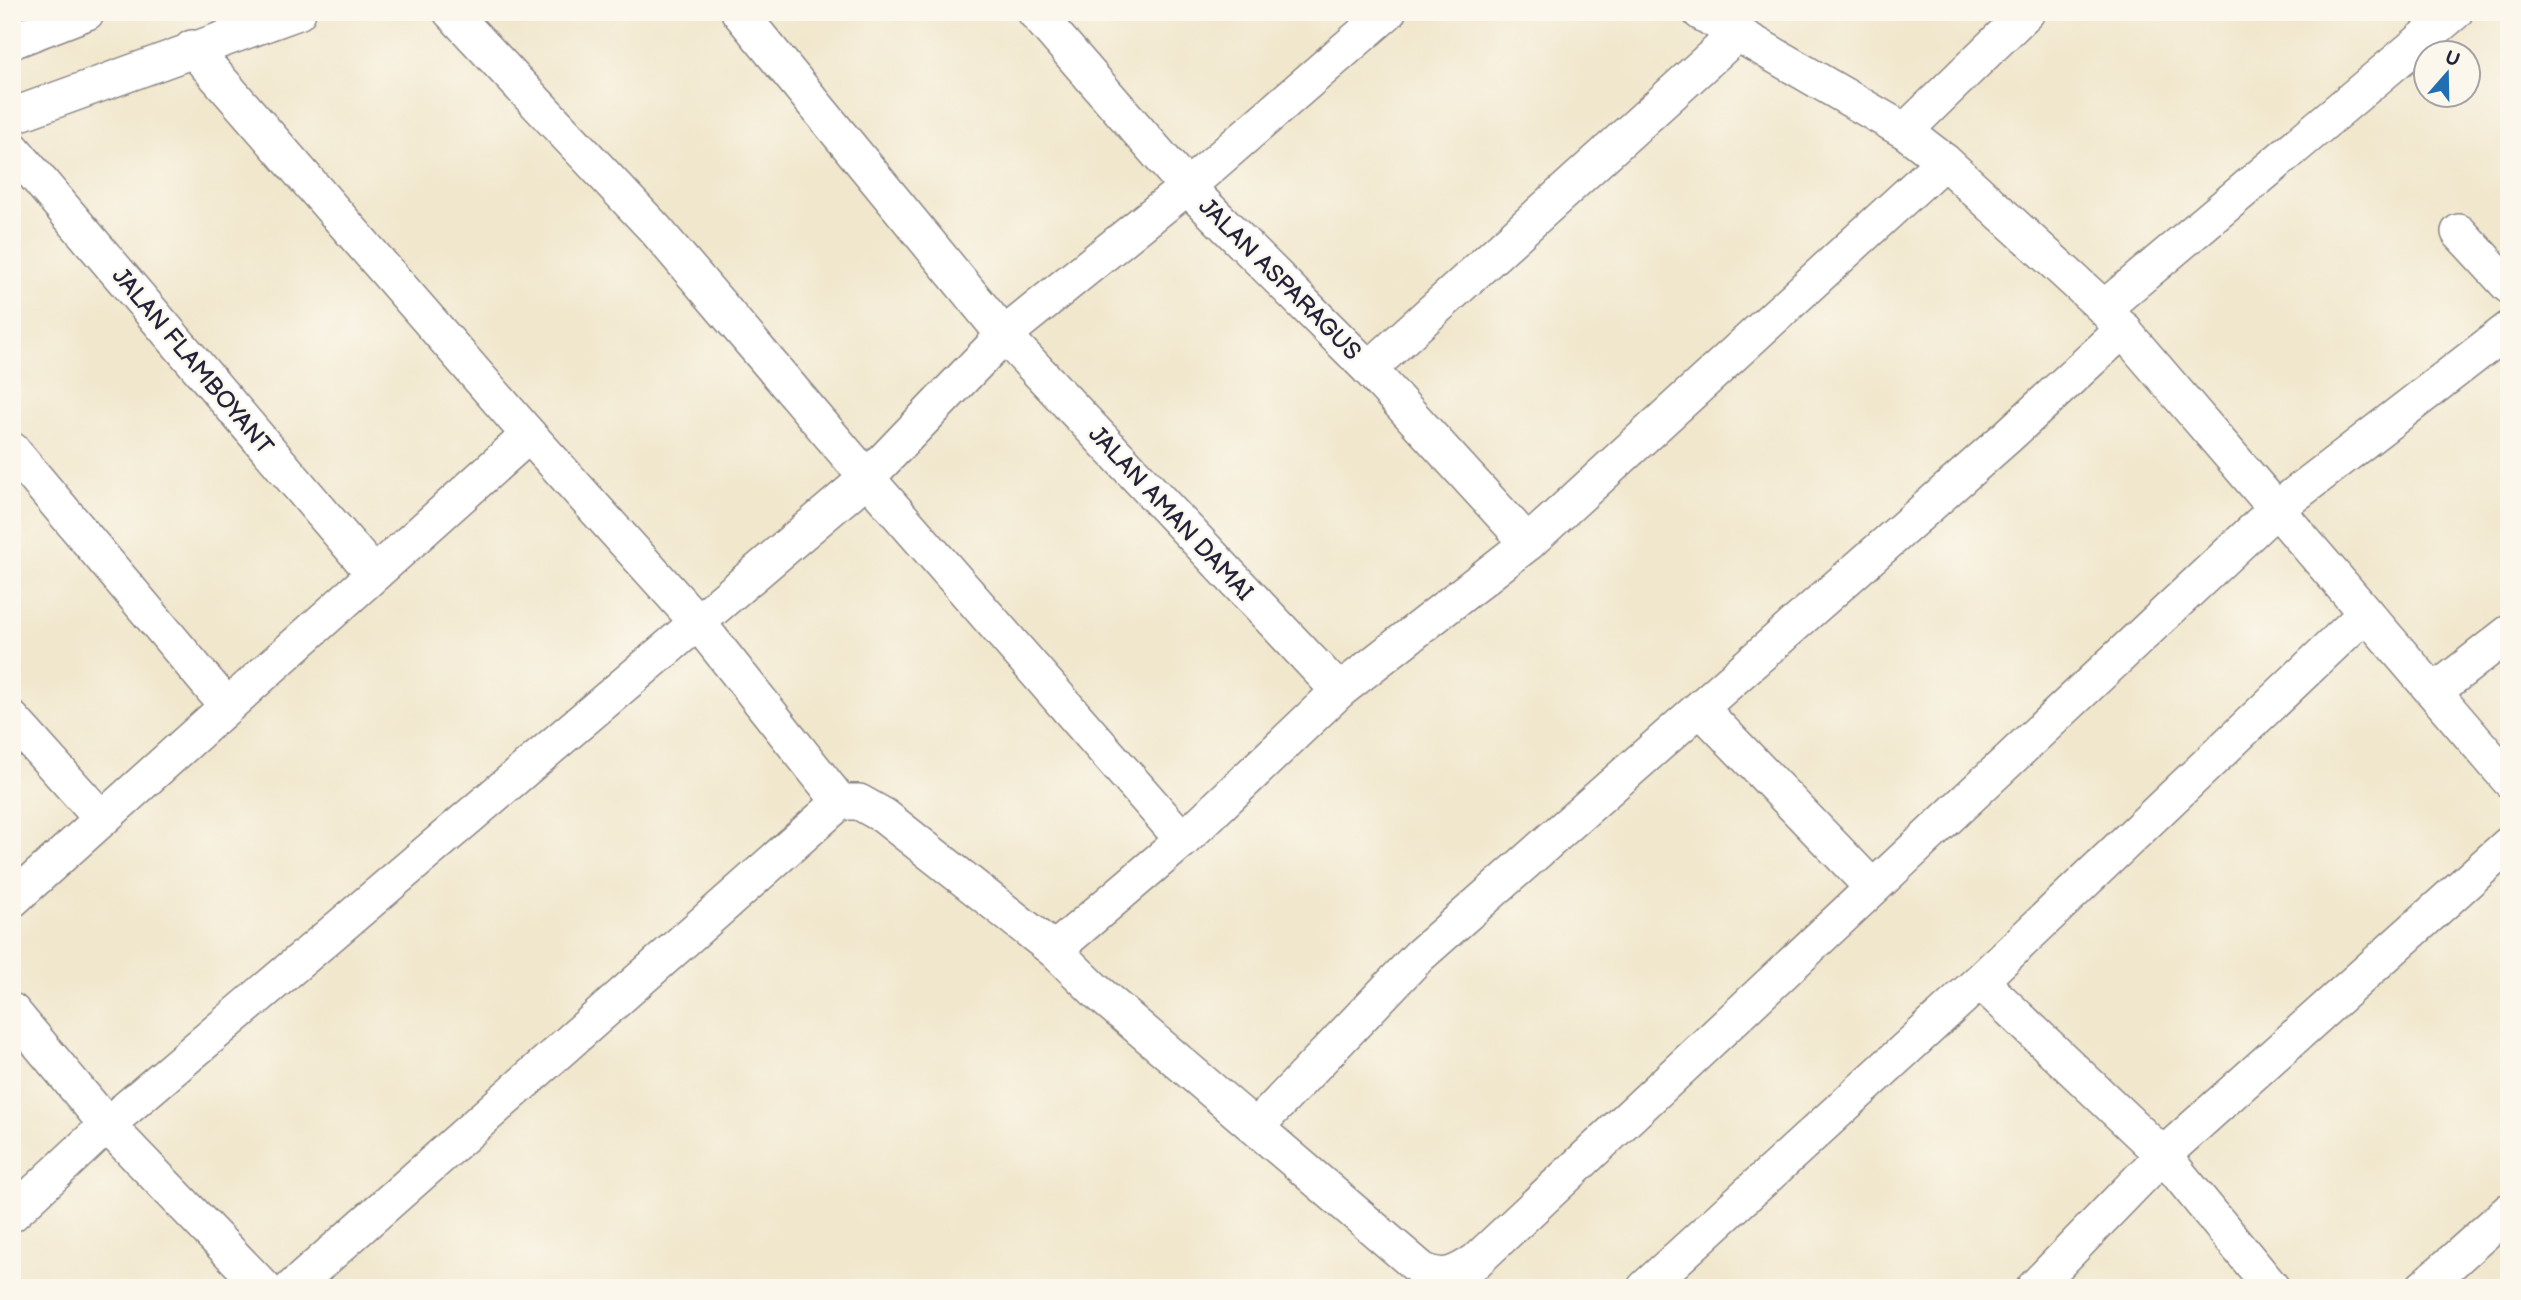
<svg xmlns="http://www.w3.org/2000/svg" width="2521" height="1300" font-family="'Balsamiq Sans',sans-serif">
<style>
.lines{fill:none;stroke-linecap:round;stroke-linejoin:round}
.minor-casing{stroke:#8a8484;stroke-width:38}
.minor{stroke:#fff;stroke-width:35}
.labels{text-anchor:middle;stroke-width:5;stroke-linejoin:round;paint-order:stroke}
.street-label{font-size:24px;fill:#22223b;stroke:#fbf7ec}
</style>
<rect width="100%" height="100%" fill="#fbf7ec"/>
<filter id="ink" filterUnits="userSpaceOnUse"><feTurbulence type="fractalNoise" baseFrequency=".0143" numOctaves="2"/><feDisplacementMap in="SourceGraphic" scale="14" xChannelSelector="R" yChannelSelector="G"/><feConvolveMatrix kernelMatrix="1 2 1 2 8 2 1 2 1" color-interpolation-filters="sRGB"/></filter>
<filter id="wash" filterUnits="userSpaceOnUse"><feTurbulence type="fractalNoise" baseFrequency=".00686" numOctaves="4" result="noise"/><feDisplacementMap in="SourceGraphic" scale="28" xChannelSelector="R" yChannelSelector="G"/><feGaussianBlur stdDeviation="1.57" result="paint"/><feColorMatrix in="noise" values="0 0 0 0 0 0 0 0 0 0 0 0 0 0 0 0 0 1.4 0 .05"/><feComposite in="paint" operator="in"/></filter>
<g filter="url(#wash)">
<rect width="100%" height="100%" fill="#f1e7cd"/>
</g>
<g filter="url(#ink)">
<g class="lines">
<g class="minor-casing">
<g id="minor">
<path d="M451,12L656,230L867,478L1183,840"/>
<path d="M739,12L1004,335L1339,691"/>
<path d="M1035,12L1187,187L1369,369L1528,543"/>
<path d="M1700,12L1905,131L1944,161L2104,308L2509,780"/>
<path d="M12,41L87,12"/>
<path d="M192,48L529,435L699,624L840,802"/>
<path d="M12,116L298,12"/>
<path d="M1905,131L2027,12"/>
<path d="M12,148L374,574"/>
<path d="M2459,232L2509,286"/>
<path d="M2104,308L2455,12"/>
<path d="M1369,369L1736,35"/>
<path d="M12,450L227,706"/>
<path d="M2434,692L2509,633"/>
<path d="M1700,708L1872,887"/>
<path d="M12,719L102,819"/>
<path d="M12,900L529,435"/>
<path d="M1054,950L1183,840L1339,691L1528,543L1944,161"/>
<path d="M1980,981L2163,1155L2272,1288"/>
<path d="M12,1011L107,1125L264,1288"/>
<path d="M1256,1127L1419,956L2007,437L2124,329"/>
<path d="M12,1214L107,1125L867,478L1004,335L1187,187L1388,12"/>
<path d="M292,1288L840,802H859L884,816L1054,950L1095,990L1422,1270C1444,1281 1457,1274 1476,1261L2275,510L2509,329"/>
<path d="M1645,1288L1980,981L2365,614"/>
<path d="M2034,1288L2163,1155L2509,844"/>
<path d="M2423,1288L2509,1211"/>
</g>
</g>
<use href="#minor" class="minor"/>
</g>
</g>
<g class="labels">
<g class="street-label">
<text transform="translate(1280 279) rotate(45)" y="8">JALAN ASPARAGUS</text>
<text transform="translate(193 361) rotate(50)" y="8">JALAN FLAMBOYANT</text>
<text transform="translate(1171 513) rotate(47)" y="8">JALAN AMAN DAMAI</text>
</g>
</g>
<rect width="2521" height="1300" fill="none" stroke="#fbf7ec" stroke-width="42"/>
<g transform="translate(2447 74) rotate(20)"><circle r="33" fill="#fbf7ec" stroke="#a4a2a5" stroke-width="2"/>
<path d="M0-5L12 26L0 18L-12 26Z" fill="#1f6fb2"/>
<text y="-10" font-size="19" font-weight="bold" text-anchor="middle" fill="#22223b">U</text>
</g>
</svg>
